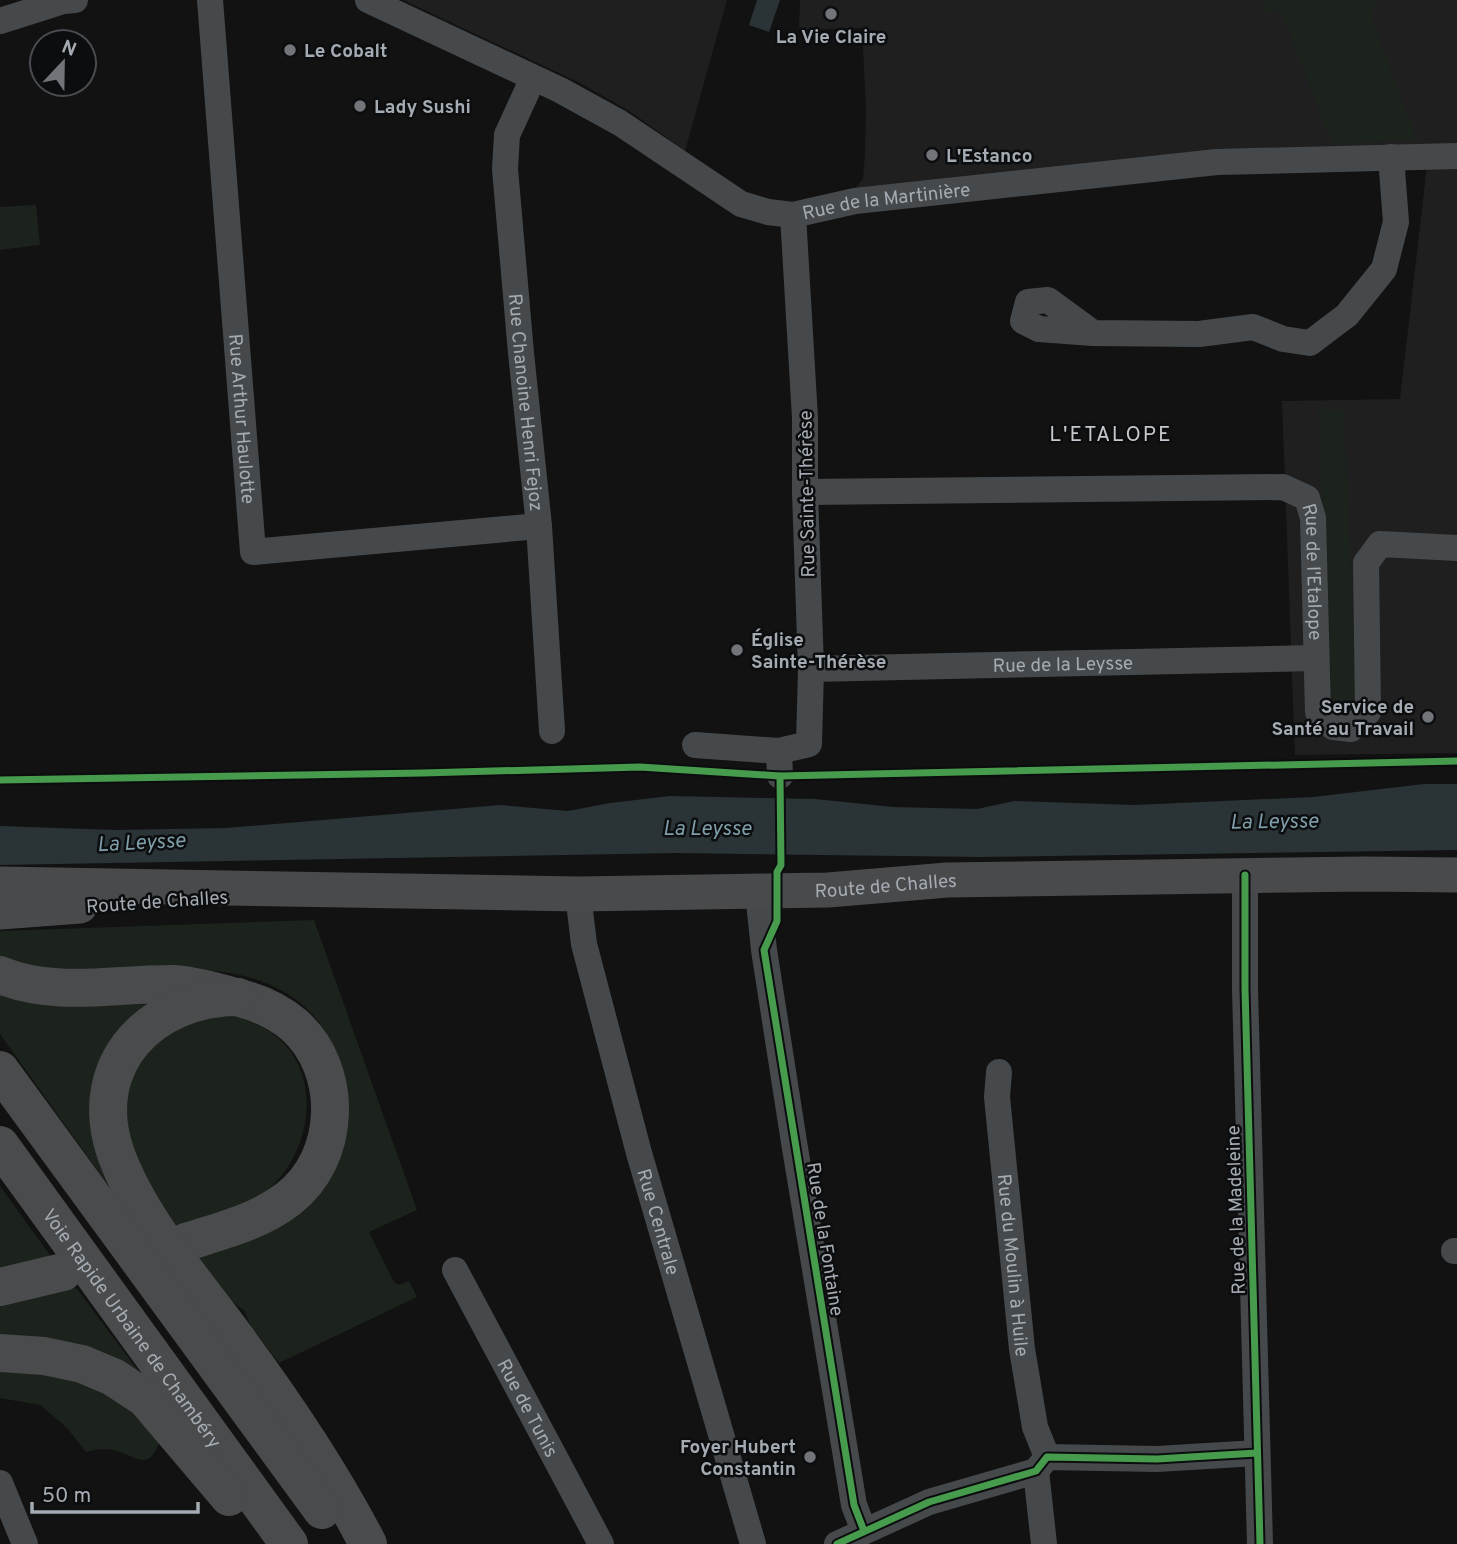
<svg xmlns="http://www.w3.org/2000/svg" width="1457" height="1544" font-family="Overpass,sans-serif">
<style>
.built{fill:#1f1f20}
.green{fill:#1c221c}
.water{fill:#2a3336}
.lines{fill:none;stroke-linecap:round;stroke-linejoin:round}
.minor{stroke:#46494b;stroke-width:26}
.major{stroke:#494a4c;stroke-width:35}
.highway{stroke:#494b4c;stroke-width:38}
.cycleway-casing{stroke:#0c0d0e;stroke-width:11}
.cycleway{stroke:#469c4c;stroke-width:7}
.poi-dot{fill:#71757a;stroke:#0c0d0e;stroke-width:2.5}
.labels{text-anchor:middle;stroke-width:5;stroke-linejoin:round;paint-order:stroke}
.poi-label{font-size:19px;font-weight:bold;fill:#a4abb2;stroke:#0c0d0e;text-anchor:start}
.street-label{font-size:19px;fill:#a4abb2;stroke:#0c0d0e}
.neighbourhood-label{font-size:21px;letter-spacing:2px;fill:#c5c9ce;stroke:#0c0d0e}
.water-label{font-size:21px;font-style:italic;fill:#7f9ea9;stroke:#0c0d0e}
</style>
<rect width="100%" height="100%" fill="#121212"/>
<g class="built">
<path d="M403,0H727L685,151L628,110L578,82Z"/>
<path d="M800,0H1457V753L1295,755L1282,401L1400,399L1428,157L855,189L863,179L865,155L866,107L862,28L799,30Z"/>
</g>
<g class="green">
<path d="M1264,0H1380L1371,15L1409,120L1413,122L1414,140L1332,144L1281,10L1265,12Z"/>
<path d="M36,205L40,245L0,250V207Z"/>
<path d="M1318,409L1344,410L1357,708L1340,721L1332,709Z"/>
<path d="M314,920L417,1210L369,1232L394,1282L399,1285L409,1281L417,1297L279,1363L252,1328L244,1310L225,1297L193,1252L291,1218L340,1059C332,1044 324,1027 312,1014C269,969 205,967 148,971C126,972 101,977 79,976C53,973 26,966 0,961V931Z"/>
<path d="M0,988L168,992L109,1048L141,1231L0,1034Z"/>
<path d="M234,1016C249,1021 264,1026 277,1037C322,1075 312,1147 273,1185C247,1209 209,1217 176,1228L143,1184L118,1100L126,1073L178,1021Z"/>
<path d="M0,1186L52,1258L0,1270Z"/>
<path d="M74,1285L163,1404L0,1346V1301Z"/>
<path d="M0,1367H33L123,1398L160,1441C149,1469 142,1460 120,1452C108,1448 98,1449 86,1452L67,1428L40,1405L0,1398Z"/>
</g>
<g class="water">
<path d="M757,0H780L769,32L749,25Z"/>
<path d="M1424,784H1457V850L980,857L676,853L0,865V826L115,830L226,828L501,805L568,811L610,803L670,796L815,799L893,807L977,809L1014,801L1134,805L1313,797Z"/>
</g>
<g class="lines">
<g class="minor">
<path id="s1" d="M210,0L253,552L539,526"/>
<path id="s2" d="M368,0L560,90L620,123L741,204L768,212L793,215L855,201L1217,162L1457,156"/>
<path d="M0,21L63,1L75,0"/>
<path id="s3" d="M533,78L507,135L505,169L521,353L539,526L552,731"/>
<path d="M1093,333L1039,329L1023,321L1028,302L1048,300L1093,333L1199,334L1253,327L1283,339L1310,343L1347,315L1384,269L1396,222L1391,157"/>
<path id="s4" d="M805,492L1283,487L1307,498L1313,518L1318,712L1333,727L1351,729L1368,712L1366,563L1380,544L1457,548"/>
<path id="s5" d="M811,669L1316,658"/>
<path d="M695,745L779,751L809,744L811,669L805,492V418L793,215"/>
<path d="M779,751L780,776"/>
<path d="M1245,875V989L1260,1544"/>
<path d="M758,892L764,950L794,1142L854,1505L864,1531"/>
<path id="s6" d="M578,894L584,944L639,1153L753,1544"/>
<path id="s7" d="M999,1072L997,1097L1022,1349L1035,1427L1047,1457"/>
<path d="M1454,1251H1457"/>
<path id="s8" d="M455,1270L601,1544"/>
<path d="M1036,1471L1044,1544"/>
<path d="M0,1483L25,1544"/>
<path d="M837,1544L929,1502L1036,1471L1047,1457L1157,1459L1257,1453"/>
</g>
<g class="major">
<path id="s9" d="M0,884L578,894L828,890L947,880L1365,874L1457,875"/>
<path d="M0,912L80,906"/>
</g>
<g class="highway">
<path d="M0,975C57,998 115,983 174,984C193,985 213,991 232,996C254,1001 275,1009 294,1025C344,1069 342,1158 288,1199C258,1222 221,1231 186,1242"/>
<path d="M238,997C152,997 86,1063 115,1151C137,1216 195,1282 236,1338C284,1403 331,1472 368,1544"/>
<path d="M0,1070L322,1510"/>
<path id="s10" d="M0,1145L289,1544"/>
<path d="M0,1287L63,1272"/>
<path d="M0,1353L44,1356L82,1364L113,1377L145,1398L229,1497"/>
</g>
<g class="cycleway-casing">
<g id="cycleway">
<path d="M780,776L781,865L777,872V921L764,950L854,1505L864,1531"/>
<path d="M0,780L423,773L640,767L780,776L1457,761"/>
<path d="M1245,875V989L1260,1544"/>
<path d="M837,1544L929,1502L1036,1471L1047,1457L1157,1459L1257,1453"/>
</g>
</g>
<use href="#cycleway" class="cycleway"/>
</g>
<g class="poi-dot">
<circle cx="831" cy="14" r="7"/>
<circle cx="290" cy="50" r="7"/>
<circle cx="360" cy="106" r="7"/>
<circle cx="932" cy="155" r="7"/>
<circle cx="737" cy="650" r="7"/>
<circle cx="1428" cy="717" r="7"/>
<circle cx="810" cy="1457" r="7"/>
</g>
<g class="labels">
<g class="poi-label">
<text x="831" y="43" text-anchor="middle">La Vie Claire</text>
<text x="304" y="57">Le Cobalt</text>
<text x="374" y="113">Lady Sushi</text>
<text x="946" y="162">L'Estanco</text>
<text x="751" y="646">Église<tspan x="751" dy="22">Sainte-Thérèse</tspan></text>
<text x="1414" y="713" text-anchor="end">Service de<tspan x="1414" dy="22">Santé au Travail</tspan></text>
<text x="796" y="1453" text-anchor="end">Foyer Hubert<tspan x="796" dy="22">Constantin</tspan></text>
</g>
<g class="street-label">
<text dy="7" stroke="none"><textPath href="#s2" startOffset="574">Rue de la Martinière</textPath></text>
<text dy="7" stroke="none"><textPath href="#s3" startOffset="331">Rue Chanoine Henri Fejoz</textPath></text>
<text dy="7" stroke="none"><textPath href="#s1" startOffset="420">Rue Arthur Haulotte</textPath></text>
<text transform="translate(806 494) rotate(-91)" y="7">Rue Sainte-Thérèse</text>
<text dy="7" stroke="none"><textPath href="#s4" startOffset="579">Rue de l'Etalope</textPath></text>
<text dy="7" stroke="none"><textPath href="#s5" startOffset="252">Rue de la Leysse</textPath></text>
<text dy="7" stroke="none"><textPath href="#s9" startOffset="886">Route de Challes</textPath></text>
<text transform="translate(157 901) rotate(-4)" y="7">Route de Challes</text>
<text transform="translate(1235 1210) rotate(-92)" y="7">Rue de la Madeleine</text>
<text dy="7" stroke="none"><textPath href="#s6" startOffset="338">Rue Centrale</textPath></text>
<text transform="translate(826 1239) rotate(81)" y="7">Rue de la Fontaine</text>
<text dy="7" stroke="none"><textPath href="#s7" startOffset="194">Rue du Moulin à Huile</textPath></text>
<text dy="7" stroke="none"><textPath href="#s10" startOffset="226">Voie Rapide Urbaine de Chambéry</textPath></text>
<text dy="7" stroke="none"><textPath href="#s8" startOffset="156">Rue de Tunis</textPath></text>
</g>
<g class="neighbourhood-label">
<text x="1111" y="441">L'ETALOPE</text>
</g>
<g class="water-label">
<text transform="translate(1274 821) rotate(-1)" y="7">La Leysse</text>
<text x="707" y="835">La Leysse</text>
<text transform="translate(141 842) rotate(-3)" y="7">La Leysse</text>
</g>
</g>
<g transform="translate(63 63) rotate(22)"><circle r="33" fill="#0c0d0e" stroke="#494c50" stroke-width="2"/>
<path d="M0-5L12 26L0 18L-12 26Z" fill="#71757a"/>
<text y="-10" font-size="19" font-weight="bold" text-anchor="middle" fill="#a4abb2">N</text>
</g>
<path d="M32 1502v10h166v-10" fill="none" stroke="#a4abb2" stroke-width="3.5"/>
<text x="42" y="1502" font-size="21" fill="#a4abb2" stroke="#0c0d0e" stroke-width="5" paint-order="stroke">50 m</text>
</svg>
